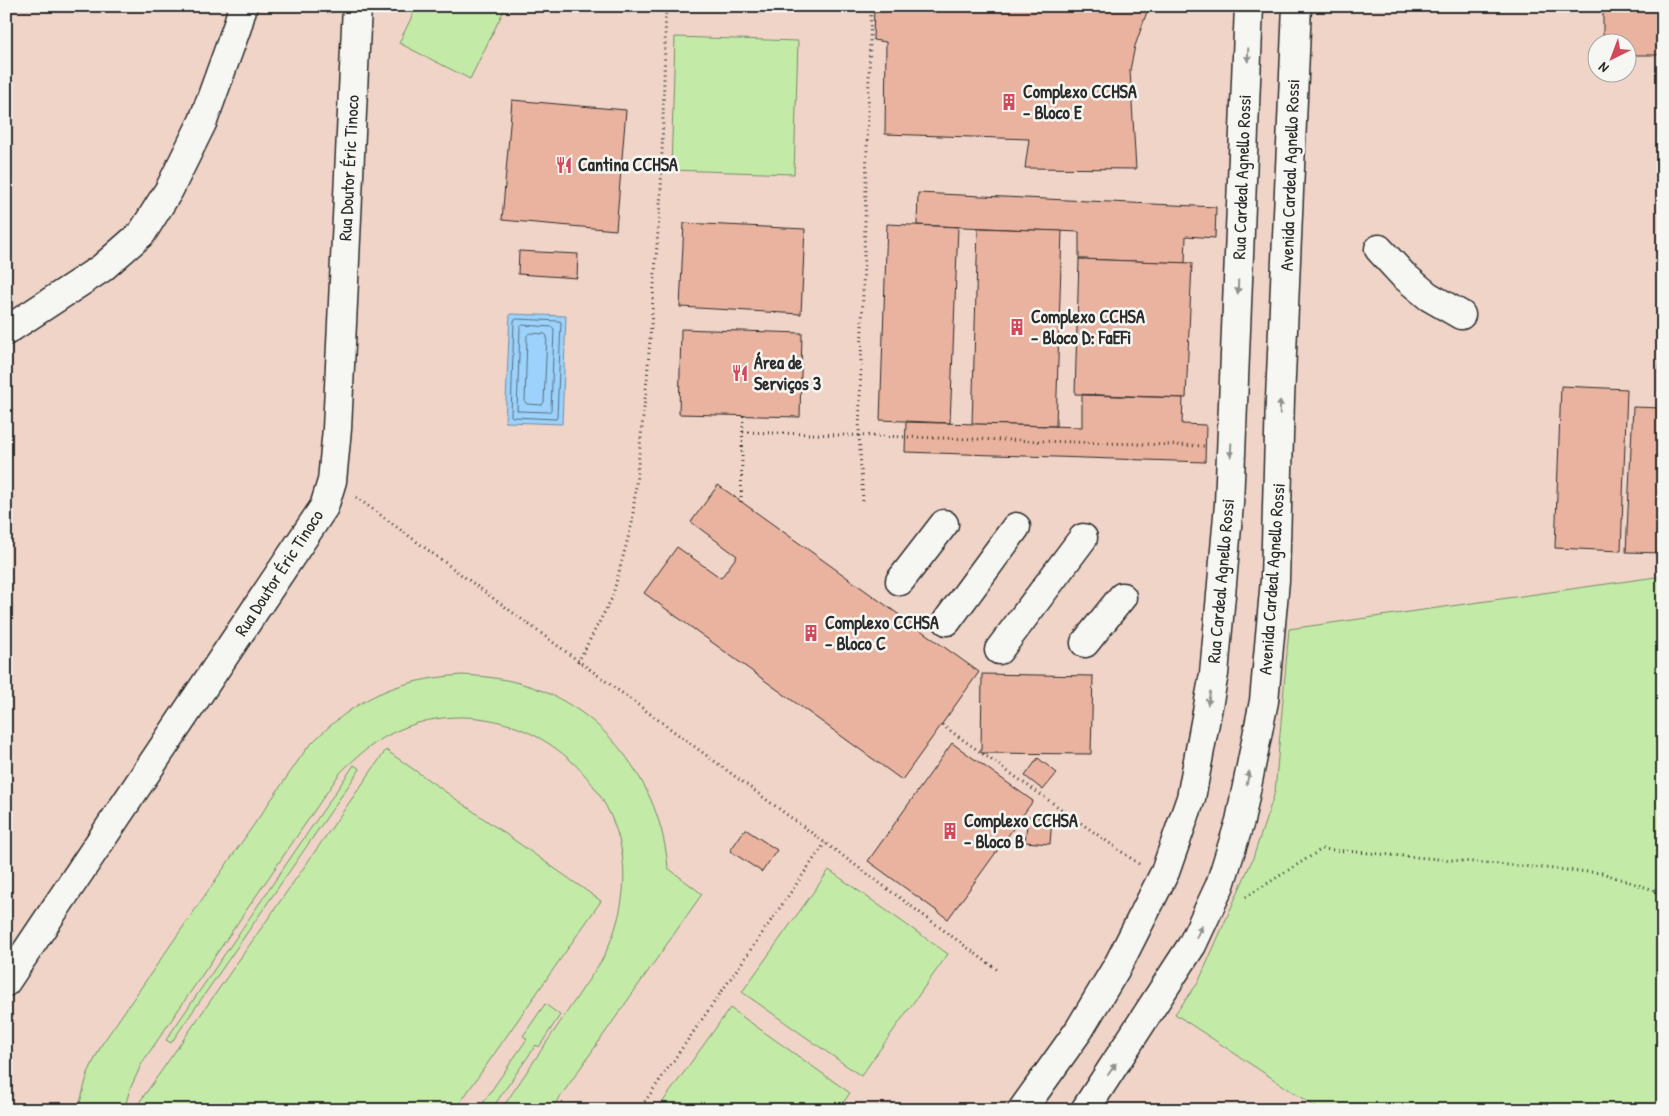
<svg xmlns="http://www.w3.org/2000/svg" width="1669" height="1116" font-family="'Patrick Hand',sans-serif">
<style>
.built{fill:#f0d4c8;fill-rule:evenodd}
.green{fill:#c3eba7;stroke:#778b69}
.water{fill:#9cd2fb;stroke:#6f8fa8}
.lines{fill:none;stroke-linecap:round;stroke-linejoin:round}
.shore{stroke:#586e7e;stroke-width:1}
.building{fill:#eab39f;stroke:#2b2b2b}
.minor-casing{stroke:#2b2b2b;stroke-width:31}
.path{stroke:#2b2b2b;stroke-width:3;stroke-dasharray:1 4;stroke-linecap:butt}
.minor{stroke:#f6f6f2;stroke-width:28}
.oneway{fill:#90908e}
.labels{text-anchor:middle;stroke-width:5;stroke-linejoin:round;paint-order:stroke}
.poi-label{font-size:18px;font-weight:bold;fill:#2b2b2b;stroke:#f6f6f2;text-anchor:start}
.street-label{font-size:18px;fill:#2b2b2b;stroke:#f6f6f2}
</style>
<rect width="100%" height="100%" fill="#f2e2d9"/>
<filter id="ink" filterUnits="userSpaceOnUse"><feTurbulence type="fractalNoise" baseFrequency=".02" numOctaves="2"/><feDisplacementMap in="SourceGraphic" scale="10" xChannelSelector="R" yChannelSelector="G"/><feConvolveMatrix kernelMatrix="1 2 1 2 8 2 1 2 1" color-interpolation-filters="sRGB"/></filter>
<g filter="url(#ink)">
<path class="built" d="M6,6H1663V1110H6ZM1596,42H1626V72H1596Z"/>
<g class="green">
<path d="M417,6H506L470,79L399,43Z"/>
<path d="M675,37L798,41L794,174L671,170Z"/>
<path d="M1663,576V1110H1320L1175,1014L1198,983L1253,858L1275,792L1289,629Z"/>
<path d="M462,675C482,676 500,678 519,683C603,705 661,783 668,868L702,894L551,1110H501L602,960C621,923 630,881 619,839C594,747 491,691 401,729C377,739 358,755 340,773L142,1063L130,1089L124,1110H78L88,1073L102,1044L307,748C355,698 394,680 462,675Z"/>
<path d="M386,750L601,901L455,1110H134Z"/>
<path d="M354,765L360,769L171,1043L166,1040Z"/>
<path d="M829,870L948,954L861,1076L742,992Z"/>
<path d="M545,1004L560,1015L539,1047L536,1045L491,1110H478L527,1039L523,1036Z"/>
<path d="M730,1008L850,1093L838,1110H657Z"/>
</g>
<path class="water" d="M510,314L566,316L562,424L505,422Z"/>
<g class="lines">
<g class="shore">
<path d="M517,319L559,321L561,322L557,417L556,419L513,417L511,416L514,321Z"/>
<path d="M523,325L552,327L554,329L551,410L549,412L519,411L517,410L520,328Z"/>
<path d="M530,333L545,334L547,336L544,402L542,405L527,404L525,402L527,336Z"/>
</g>
</g>
<g class="building">
<path d="M874,6H1149L1135,46L1130,70L1136,169L1025,168L1029,139L885,134L886,42L873,40Z"/>
<path d="M1603,6H1663V55H1626V42H1603Z"/>
<path d="M512,100L626,110L616,230L502,220Z"/>
<path d="M918,193L1216,207L1215,238L1186,236L1185,263L1079,259V232L917,225Z"/>
<path d="M684,223L805,229L801,314L680,307Z"/>
<path d="M887,224L958,227L950,423L880,420Z"/>
<path d="M978,228L1062,231L1056,426L972,424Z"/>
<path d="M519,251L578,254L577,278L518,274Z"/>
<path d="M1079,259L1192,263L1186,398L1075,394Z"/>
<path d="M1663,270V375L1659,374Z"/>
<path d="M681,329L802,333L800,417L679,414Z"/>
<path d="M1561,386L1627,389L1621,551L1555,548Z"/>
<path d="M1082,395L1183,398L1182,424L1206,425L1205,462L905,452L906,422L1082,427Z"/>
<path d="M1633,407L1663,408V553L1626,552Z"/>
<path d="M718,485L979,672L902,780L644,593L677,547L721,578L737,556L691,522Z"/>
<path d="M982,674L1093,676L1091,754L981,753Z"/>
<path d="M952,743L1033,801L948,919L868,861Z"/>
<path d="M1038,758L1057,773L1043,790L1025,776Z"/>
<path d="M1028,816L1052,819L1050,844L1025,842Z"/>
<path d="M745,829L777,850L762,872L730,851Z"/>
</g>
<g class="lines">
<g class="minor-casing">
<g id="minor">
<path d="M1379,249L1403,275L1428,296L1461,315"/>
<path d="M6,331L102,268L142,233L169,190L203,121L237,27L243,6"/>
<path d="M900,581L944,524"/>
<path d="M947,621L1016,527"/>
<path d="M1085,643L1122,597"/>
<path d="M999,650L1083,538"/>
<path d="M6,982L324,507L332,481L337,429L357,6"/>
<path d="M1022,1110L1079,1030L1118,965L1165,872L1191,798L1214,674L1229,504L1249,6"/>
<path d="M1085,1110L1192,945L1220,885L1240,821L1264,701L1275,580L1280,399L1297,6"/>
</g>
</g>
<g class="path">
<path d="M743,432L1205,446"/>
<path d="M356,497L999,971"/>
<path d="M863,501L859,435L871,6"/>
<path d="M741,502L743,416"/>
<path d="M578,662L612,598L632,523L647,379L661,191L666,6"/>
<path d="M942,725L1139,864"/>
<path d="M1246,897L1322,849L1602,873L1663,893"/>
<path d="M639,1110L825,843"/>
</g>
<use href="#minor" class="minor"/>
</g>
<defs><path id="oneway-solid" d="M-6-.8H1V-3.2L6.5 0L1 3.2V.8H-6Z" transform="scale(1.25)"/></defs>
<g class="oneway">
<use href="#oneway-solid" transform="translate(1248 55) rotate(92)"/>
<use href="#oneway-solid" transform="translate(1238 287) rotate(92)"/>
<use href="#oneway-solid" transform="translate(1280 407) rotate(-88)"/>
<use href="#oneway-solid" transform="translate(1231 450) rotate(93)"/>
<use href="#oneway-solid" transform="translate(1209 698) rotate(101)"/>
<use href="#oneway-solid" transform="translate(1248 778) rotate(-79)"/>
<use href="#oneway-solid" transform="translate(1199 932) rotate(-65)"/>
<use href="#oneway-solid" transform="translate(1112 1069) rotate(-56)"/>
</g>
</g>
<defs>
<g id="building-bare" transform="scale(1.35)"><path d="M-4-6H4V6H1V3H-1V6H-4ZM-2.5-4.3h1.7v1.8h-1.7ZM.8-4.3h1.7v1.8H.8ZM-2.5-1h1.7V.8h-1.7ZM.8-1h1.7V.8H.8Z" fill="#d1495b" stroke="#f6f6f2" stroke-width="2.5" paint-order="stroke"/></g>
<g id="restaurant-bare" transform="scale(1.35)"><path d="M-5-6h1v4h1v-4h1v4h1v-4h1v5L-1.5 .5V6h-2V.5L-5-1ZM5-6V6H3V1.5H1.5Q1.5-4 5-6Z" fill="#d1495b" stroke="#f6f6f2" stroke-width="2.5" paint-order="stroke"/></g>
</defs>
<g fill-rule="evenodd">
<use href="#building-bare" x="1009" y="102"/>
<use href="#restaurant-bare" x="564" y="165"/>
<use href="#building-bare" x="1017" y="327"/>
<use href="#restaurant-bare" x="740" y="373"/>
<use href="#building-bare" x="811" y="633"/>
<use href="#building-bare" x="950" y="831"/>
</g>
<g class="labels">
<g class="poi-label">
<text x="1023" y="98">Complexo CCHSA<tspan x="1023" dy="21">- Bloco E</tspan></text>
<text x="578" y="171">Cantina CCHSA</text>
<text x="1031" y="323">Complexo CCHSA<tspan x="1031" dy="21">- Bloco D: FaEFi</tspan></text>
<text x="754" y="369">Área de<tspan x="754" dy="21">Serviços 3</tspan></text>
<text x="825" y="629">Complexo CCHSA<tspan x="825" dy="21">- Bloco C</tspan></text>
<text x="964" y="827">Complexo CCHSA<tspan x="964" dy="21">- Bloco B</tspan></text>
</g>
<g class="street-label">
<text transform="translate(349 168) rotate(-87)" y="6">Rua Doutor Éric Tinoco</text>
<text transform="translate(1290 175) rotate(-88)" y="6">Avenida Cardeal Agnello Rossi</text>
<text transform="translate(1242 177) rotate(-88)" y="6">Rua Cardeal Agnello Rossi</text>
<text transform="translate(279 573) rotate(-57)" y="6">Rua Doutor Éric Tinoco</text>
<text transform="translate(1272 579) rotate(-86)" y="6">Avenida Cardeal Agnello Rossi</text>
<text transform="translate(1221 581) rotate(-85)" y="6">Rua Cardeal Agnello Rossi</text>
</g>
</g>
<rect width="1669" height="1116" fill="none" stroke="#f6f6f2" stroke-width="25"/>
<rect x="12" y="12" width="1644" height="1091" fill="none" stroke="#2b2b2b" stroke-width="2" filter="url(#ink)"/>
<g transform="translate(1612 58) rotate(222)"><circle r="24" fill="#f6f6f2" stroke="#a5a5a2"/>
<path d="M0-4L9 19L0 12L-9 19Z" fill="#d1495b"/>
<text y="-8" font-size="14" font-weight="bold" text-anchor="middle" fill="#2b2b2b">N</text>
</g>
</svg>
